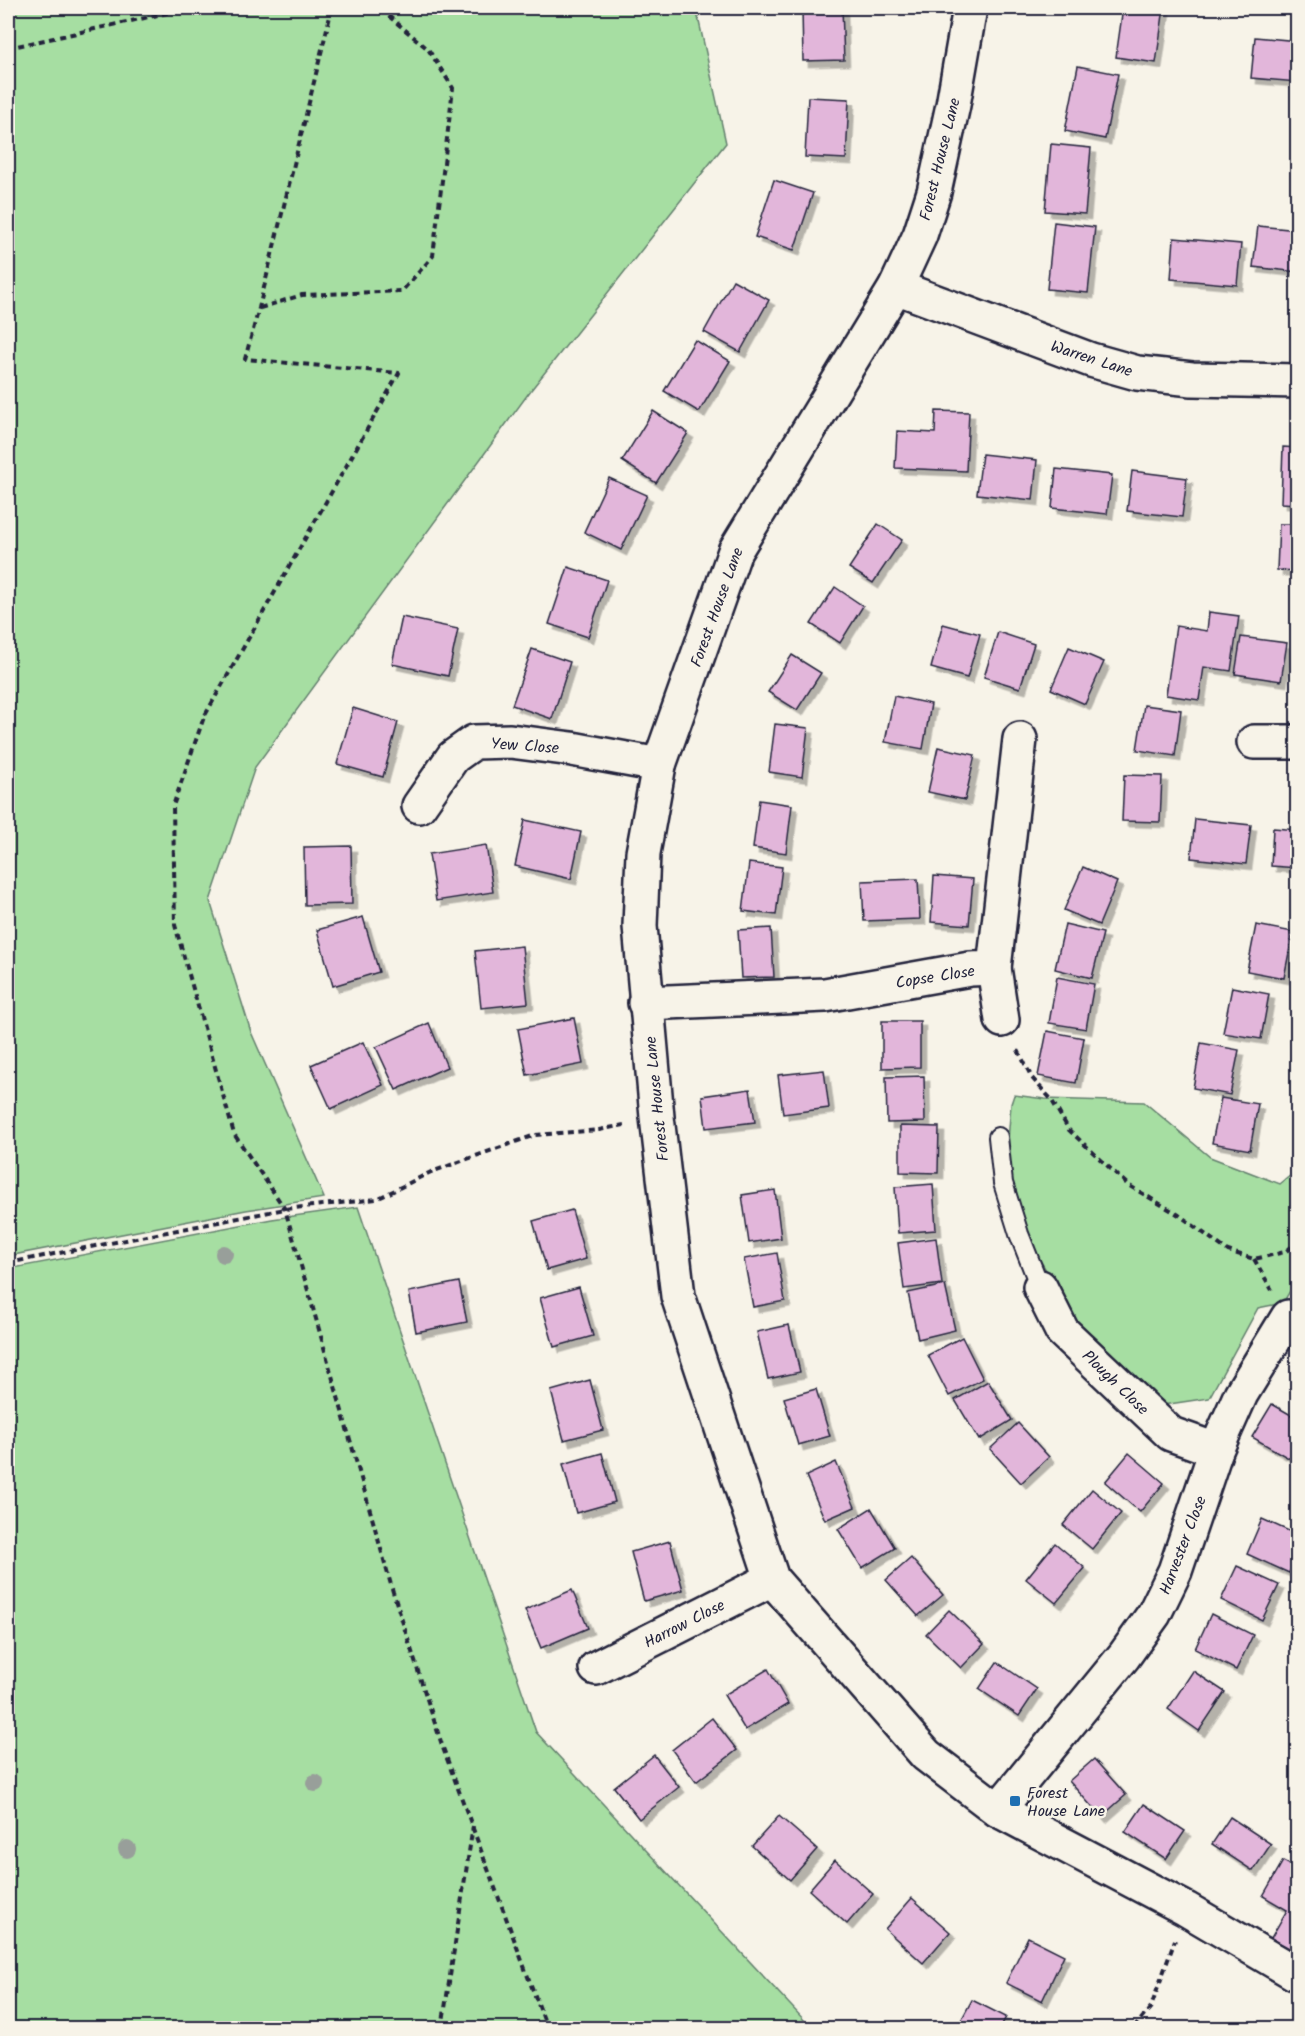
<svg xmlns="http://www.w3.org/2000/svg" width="1305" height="2036" font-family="Kalam,sans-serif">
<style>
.green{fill:#a6dea2;stroke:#64806e;stroke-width:1.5}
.building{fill:#e2b6da;stroke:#22223b;stroke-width:1.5;filter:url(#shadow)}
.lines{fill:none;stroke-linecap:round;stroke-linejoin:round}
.lane-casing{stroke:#22223b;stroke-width:22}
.street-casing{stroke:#22223b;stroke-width:38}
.path{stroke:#22223b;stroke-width:4;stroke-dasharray:6 4.5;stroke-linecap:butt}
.lane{stroke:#f7f3e8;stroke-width:18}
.street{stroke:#f7f3e8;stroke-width:33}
.tree{fill:#989f9a}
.poi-dot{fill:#1f6fb2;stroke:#f7f3e8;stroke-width:2}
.labels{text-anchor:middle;stroke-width:5;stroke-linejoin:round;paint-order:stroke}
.street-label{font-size:16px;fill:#22223b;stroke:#f7f3e8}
.poi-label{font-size:16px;fill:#22223b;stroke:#f7f3e8;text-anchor:start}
</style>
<defs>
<filter id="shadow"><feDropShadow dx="5.5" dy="5.5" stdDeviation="0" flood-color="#0004"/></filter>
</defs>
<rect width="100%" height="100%" fill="#f7f3e8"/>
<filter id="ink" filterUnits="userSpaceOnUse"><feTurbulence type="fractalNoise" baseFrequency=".0167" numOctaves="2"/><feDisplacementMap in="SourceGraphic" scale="12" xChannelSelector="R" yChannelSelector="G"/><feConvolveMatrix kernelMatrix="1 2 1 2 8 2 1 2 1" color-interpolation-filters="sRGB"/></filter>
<g filter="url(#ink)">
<g class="green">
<path d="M8,8H696L726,143L531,390L255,767L210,901L251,1032L324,1198L246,1210L8,1256Z"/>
<path d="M1014,1095L1045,1099L1144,1102L1210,1157L1280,1184L1297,1170V1279L1283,1303L1258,1308L1209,1398L1156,1406L1104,1367L1034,1250L1006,1165L1011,1104Z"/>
<path d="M358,1207L536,1732L805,2021L821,2028H8V1269L272,1219Z"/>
</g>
<g class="building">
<path d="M802,8H842L844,60L803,61Z"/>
<path d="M1123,8H1164L1156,63L1116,57Z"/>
<path d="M1255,37L1298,41V82L1251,78Z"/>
<path d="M1078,66L1118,74L1105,139L1065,131Z"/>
<path d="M808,97L849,99L846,159L805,157Z"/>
<path d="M1051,144L1091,148L1085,214L1045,211Z"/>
<path d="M774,180L813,193L794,250L755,237Z"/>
<path d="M1054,222L1095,227L1088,293L1047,289Z"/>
<path d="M1258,226L1298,230V272L1253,267Z"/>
<path d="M1174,238L1241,244L1237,285L1171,279Z"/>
<path d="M733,280L769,300L740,352L704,332Z"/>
<path d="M695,340L730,361L699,412L664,391Z"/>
<path d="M653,411L688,433L656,483L622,461Z"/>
<path d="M936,411L969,412L966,471L895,468L897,431L935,433Z"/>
<path d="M1283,447L1298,448V504L1281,503Z"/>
<path d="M982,454L1037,460L1033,500L977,494Z"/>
<path d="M1056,469L1112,475L1107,514L1052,508Z"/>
<path d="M1132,471L1187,478L1182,517L1127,511Z"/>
<path d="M609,478L647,495L621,550L584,532Z"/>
<path d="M878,524L902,540L873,583L849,568Z"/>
<path d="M1279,524H1298V571L1277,570Z"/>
<path d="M568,567L607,580L588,637L549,624Z"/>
<path d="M835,587L863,606L840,643L811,624Z"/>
<path d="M1209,612L1239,616L1231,671L1204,667L1199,700L1166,695L1176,626L1207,631Z"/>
<path d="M402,617L458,629L448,676L392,664Z"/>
<path d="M943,624L980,634L967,678L931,668Z"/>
<path d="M998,632L1034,644L1020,688L984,677Z"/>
<path d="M1241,637L1287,643L1281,681L1235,674Z"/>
<path d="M1069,647L1104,662L1085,704L1051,689Z"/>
<path d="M532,649L570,662L552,719L512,705Z"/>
<path d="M792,655L821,673L797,710L768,692Z"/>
<path d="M894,696L931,704L923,749L885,742Z"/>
<path d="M1144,705L1181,710L1175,756L1137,750Z"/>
<path d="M353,708L398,722L383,777L337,764Z"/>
<path d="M775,724L808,728L802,777L769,772Z"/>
<path d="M938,747L975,755L965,800L928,792Z"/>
<path d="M1124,775L1162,776L1160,822L1122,821Z"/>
<path d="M759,800L792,805L786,853L753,848Z"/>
<path d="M1195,819L1251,825L1246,864L1191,858Z"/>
<path d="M525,820L581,832L571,879L515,866Z"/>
<path d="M1273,828L1298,830V868L1271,866Z"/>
<path d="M486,845L493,892L436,901L429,854Z"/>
<path d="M351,846L352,904L305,905L304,847Z"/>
<path d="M749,863L782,867L776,915L743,911Z"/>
<path d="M1083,867L1117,882L1099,925L1064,910Z"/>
<path d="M934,876L973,879L969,925L931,922Z"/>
<path d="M918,879L920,919L864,921L862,881Z"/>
<path d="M363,917L379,972L333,986L317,930Z"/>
<path d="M1065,924L1103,933L1092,978L1055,969Z"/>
<path d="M1256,925L1293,932L1284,978L1247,971Z"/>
<path d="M771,928L774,977L741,978L738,930Z"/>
<path d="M522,946L528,1003L481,1008L475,951Z"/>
<path d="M1057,977L1094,984L1086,1029L1049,1023Z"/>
<path d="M1232,987L1269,994L1261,1039L1223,1033Z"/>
<path d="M574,1018L583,1064L527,1075L518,1029Z"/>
<path d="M882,1021H920V1067L882,1068Z"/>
<path d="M429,1023L447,1067L396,1090L376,1047Z"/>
<path d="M1047,1031L1084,1038L1076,1083L1038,1076Z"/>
<path d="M363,1042L383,1085L331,1109L311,1065Z"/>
<path d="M1201,1043L1239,1050L1230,1095L1193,1088Z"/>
<path d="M824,1070L829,1108L783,1114L778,1075Z"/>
<path d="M924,1076L925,1122L887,1123L886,1077Z"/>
<path d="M750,1089L755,1122L706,1128L702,1096Z"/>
<path d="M1221,1098L1258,1104L1250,1150L1212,1143Z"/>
<path d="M900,1126L939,1127L938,1173L900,1172Z"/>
<path d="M933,1184L936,1230L898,1233L895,1187Z"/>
<path d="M775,1190L781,1238L749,1243L742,1195Z"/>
<path d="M572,1210L586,1259L547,1270L533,1221Z"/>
<path d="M936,1238L942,1284L904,1289L898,1243Z"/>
<path d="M777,1253L785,1301L753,1307L744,1259Z"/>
<path d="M459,1282L467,1322L416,1332L409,1292Z"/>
<path d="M945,1285L955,1330L918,1339L908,1293Z"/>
<path d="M579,1287L593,1336L554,1347L540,1298Z"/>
<path d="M789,1325L800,1372L768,1379L757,1332Z"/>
<path d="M962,1337L983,1379L949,1396L928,1355Z"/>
<path d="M590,1380L603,1430L564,1440L551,1391Z"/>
<path d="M988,1381L1012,1420L979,1440L955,1400Z"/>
<path d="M816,1389L830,1436L798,1445L784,1398Z"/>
<path d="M1272,1404L1298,1419V1451L1292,1460L1252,1437Z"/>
<path d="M1018,1423L1049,1457L1021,1483L990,1449Z"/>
<path d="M602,1453L615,1502L576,1513L563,1464Z"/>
<path d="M1129,1453L1164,1483L1140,1512L1105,1482Z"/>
<path d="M836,1462L855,1507L825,1520L806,1476Z"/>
<path d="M1092,1489L1121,1513L1092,1549L1063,1525Z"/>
<path d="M871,1508L895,1548L862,1568L838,1529Z"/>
<path d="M1262,1519L1298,1535V1554L1289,1573L1247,1554Z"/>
<path d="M670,1541L683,1590L644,1601L631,1552Z"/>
<path d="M1055,1543L1085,1568L1056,1603L1026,1579Z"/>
<path d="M911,1558L943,1595L918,1616L886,1580Z"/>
<path d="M1237,1566L1279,1585L1262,1620L1221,1600Z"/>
<path d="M572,1590L588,1628L541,1648L525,1610Z"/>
<path d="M949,1610L984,1644L961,1668L926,1634Z"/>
<path d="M1211,1614L1253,1635L1236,1670L1195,1649Z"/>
<path d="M997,1662L1037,1689L1019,1716L979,1689Z"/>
<path d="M768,1669L788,1704L745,1730L724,1695Z"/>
<path d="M1193,1671L1225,1692L1199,1731L1168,1709Z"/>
<path d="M712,1718L737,1750L696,1782L672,1750Z"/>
<path d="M654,1755L679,1787L639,1819L614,1787Z"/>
<path d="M1094,1759L1126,1795L1101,1817L1069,1781Z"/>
<path d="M1144,1804L1185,1831L1166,1859L1125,1832Z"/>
<path d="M779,1816L817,1849L790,1880L752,1846Z"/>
<path d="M1230,1817L1271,1844L1253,1871L1212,1844Z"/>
<path d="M835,1860L873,1894L847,1924L809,1890Z"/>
<path d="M1283,1861L1298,1869V1953L1271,1938L1287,1910L1263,1896Z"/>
<path d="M912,1898L950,1932L923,1963L885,1929Z"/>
<path d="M1028,1937L1064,1955L1042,2001L1006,1983Z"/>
<path d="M972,2000L1006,2017L1000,2028H957Z"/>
</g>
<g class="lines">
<g class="lane-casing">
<path id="lane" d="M998,1137L1003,1183L1019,1234L1040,1287"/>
</g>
<g class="street-casing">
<g id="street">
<path d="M970,8L953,105L934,192L920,235L896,287L735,551L659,765L643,853L640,926L657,1117L678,1296L772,1579L926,1755L998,1810L1186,1909L1298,1975"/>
<path d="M896,287L1091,360L1137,373L1192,379L1298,381"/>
<path d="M1254,742H1298"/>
<path d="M419,806L453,757L474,742L510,741L572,749L659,765"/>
<path d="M994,968L1002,1020"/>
<path d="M645,1003L825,995L970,969L994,968L1020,739"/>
<path d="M1040,1287L1062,1331L1171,1434L1216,1450"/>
<path d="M596,1668L772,1579"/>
<path d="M998,1810L1124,1656L1154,1614L1175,1571L1216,1450L1241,1394L1288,1317"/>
</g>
</g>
<g class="path">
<path d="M332,8L259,308L245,359L399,373L204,717L173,806L175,925L234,1134L285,1209L393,1592L425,1693L443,1748L547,2028"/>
<path d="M8,48L190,8"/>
<path d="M260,308L302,295L402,291L433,256L453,88L428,49L379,8"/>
<path d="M1018,1050L1032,1078L1051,1099L1069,1130L1128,1185L1179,1215L1228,1251L1254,1259L1285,1252L1298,1242"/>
<path d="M1254,1259L1272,1290"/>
<path d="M8,1263L285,1209L377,1199L431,1172L535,1135L599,1130L624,1125"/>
<path d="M442,2028L473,1826"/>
<path d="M1134,2028L1151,2007L1175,1940"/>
</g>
<use href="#lane" class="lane"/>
<use href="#street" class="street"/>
</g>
<g class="tree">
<circle cx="224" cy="1254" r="9"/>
<circle cx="315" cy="1783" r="9"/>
<circle cx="127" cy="1849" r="9"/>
</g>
</g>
<rect class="poi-dot" x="1009" y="1795" width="12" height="12" rx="3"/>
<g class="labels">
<g class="street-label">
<text transform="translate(939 159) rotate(-76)" y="6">Forest House Lane</text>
<text transform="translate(1092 358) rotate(18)" y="6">Warren Lane</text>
<text transform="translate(716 607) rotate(-70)" y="6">Forest House Lane</text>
<text transform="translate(525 745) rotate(4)" y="6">Yew Close</text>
<text transform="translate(935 976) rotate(-9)" y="6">Copse Close</text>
<text transform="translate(656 1099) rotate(-96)" y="6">Forest House Lane</text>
<text transform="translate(1116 1382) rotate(44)" y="6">Plough Close</text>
<text transform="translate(1182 1545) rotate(-69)" y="6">Harvester Close</text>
<text transform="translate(684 1623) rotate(-27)" y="6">Harrow Close</text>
</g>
<g class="poi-label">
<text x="1027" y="1798">Forest<tspan x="1027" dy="18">House Lane</tspan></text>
</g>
</g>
<rect width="1305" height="2036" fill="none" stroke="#f7f3e8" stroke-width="30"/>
<rect x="15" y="15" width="1275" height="2006" fill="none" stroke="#22223b" stroke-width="2" filter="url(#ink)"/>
</svg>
